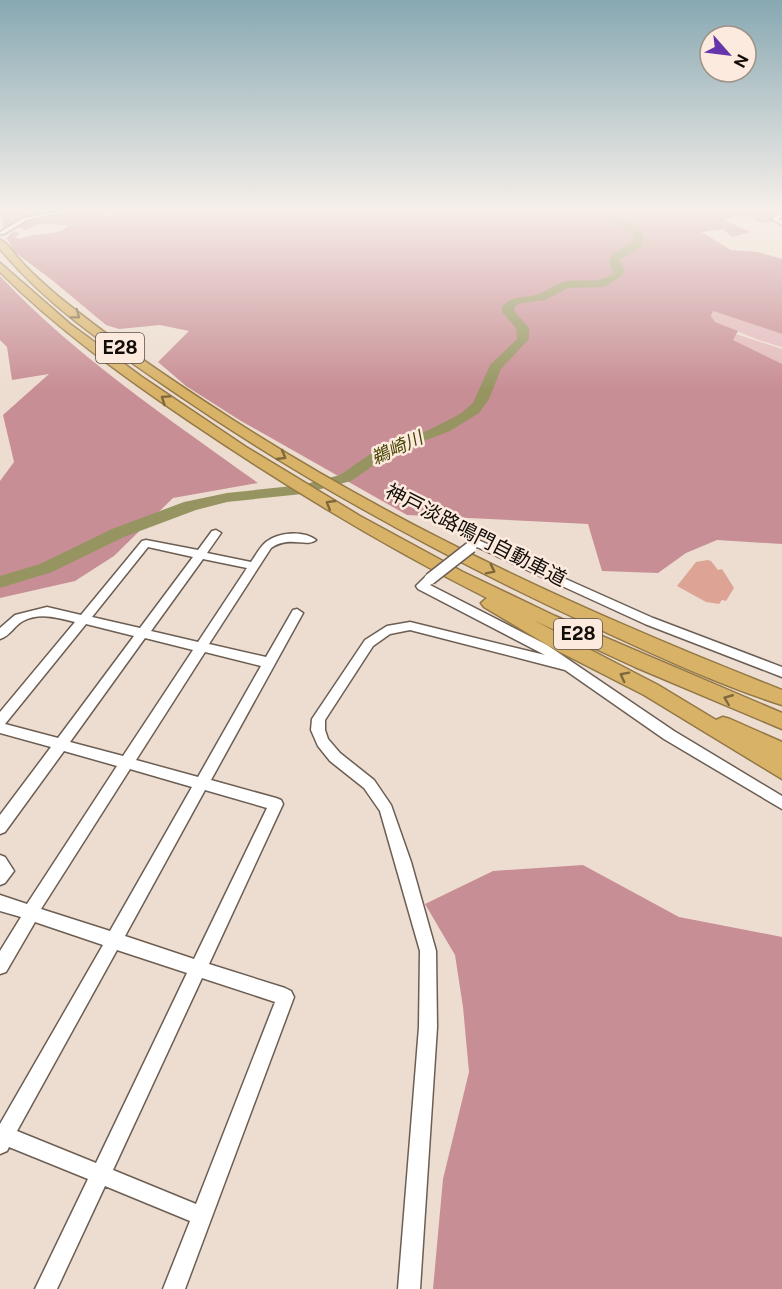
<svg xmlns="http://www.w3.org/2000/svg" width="782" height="1289" font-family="'Public Sans','Noto Sans JP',sans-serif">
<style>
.green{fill:#e3b9bd}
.forest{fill:#c88e95}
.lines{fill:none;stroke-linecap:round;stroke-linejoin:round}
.river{fill:#969562;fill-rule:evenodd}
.building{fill:#dda495}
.minor-casing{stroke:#6c5e53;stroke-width:3}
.highway-casing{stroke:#937846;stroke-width:3}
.minor{fill:#fff;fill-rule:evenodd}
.highway{fill:#d8b267;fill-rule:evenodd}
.minor-bridge-casing{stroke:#6c5e53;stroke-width:14;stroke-linecap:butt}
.minor-bridge{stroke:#fff;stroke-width:11}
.oneway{stroke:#7f683d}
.labels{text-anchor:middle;stroke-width:5;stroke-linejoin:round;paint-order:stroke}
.shield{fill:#fbeadd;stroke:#594f49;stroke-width:1.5}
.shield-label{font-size:18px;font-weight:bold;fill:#130d09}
.far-water-label{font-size:18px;font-style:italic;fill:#474502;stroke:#fbeadd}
.street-label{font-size:20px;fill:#130d09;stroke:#fbeadd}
</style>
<rect width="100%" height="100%" fill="#edddd0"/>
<g class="green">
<path d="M713,311L782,334V347L759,340L715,322L711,317Z"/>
<path d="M723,330L782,349V377L720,332Z"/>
</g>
<g class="forest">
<path d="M0,209H104L103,216L114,214L115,209H782V221L762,223L742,215L724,220L751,232L732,237L723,229L701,232L731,250L758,252L782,259V334L713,311L711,316L715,322L738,331L733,340L782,364V544L717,540L686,553L658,573L602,571L588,524L407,515L241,421L186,386L158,362L189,331L160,325L119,329L106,325L52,280L13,251L7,238L13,231L20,233L15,238C22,240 26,236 33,235C47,233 59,235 69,225L39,224L26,230L12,225L4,229Z"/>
<path d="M0,276C75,356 169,419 258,483L173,498L114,556L75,581L0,598V481L14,462L3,415L49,374L12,380L7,347L0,340Z"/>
<path d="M583,865L679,917L782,937V1289H433L443,1179L469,1072L463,1007L455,955L425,904L493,871Z"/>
</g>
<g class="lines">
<path class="river" d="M606,209H616L617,215L644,235L641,247L619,260L624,269L623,275L604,287L568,288L545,300L522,303L515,306L514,311L529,328V339L501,369L489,399L479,413L450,431L390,454L351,481L302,494L227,502L196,510L124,537L52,572L0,588V576L40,564L112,529L184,502L227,493L302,485L340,475L379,448L429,430L460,414L473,403L490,365L517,339L516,328L502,312V307C513,293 527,300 541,293C550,289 557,283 567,281C587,278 594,285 613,274L609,260L613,253L632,243L634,236L609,218Z"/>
</g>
<path class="building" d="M708,560L711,561L718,570L722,569L734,588L726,601L722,600L719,604L706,602L677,586L696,562Z"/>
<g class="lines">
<g class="minor-casing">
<g id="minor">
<path d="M71,209H82L27,220L4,234H0V232L23,218Z"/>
<path d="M782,211V216L779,219L782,221V225L772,219Z"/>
<path d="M216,530L221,533L207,553L251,562C256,555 260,547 266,542C278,532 304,530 316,540C306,548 290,535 271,548L209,644L266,657L293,610L297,609L303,613L211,780L276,798L281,800L283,804L209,964L285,988L291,991L294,997L185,1289H163L190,1221L105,1186L57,1289H35L88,1179L9,1147L7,1151L0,1154V1124L103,945L35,922L6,972L0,974V951L21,917L0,911V895L27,904L117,766L64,751L5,832L0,834V815L51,747L0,733V712L75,622C58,618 40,612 23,621C14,626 10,636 0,639V628L15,615L47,607L81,615L142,541L146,540L198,550L212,531ZM148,547L193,557L140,628L92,617ZM203,559L247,568L198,642L151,631ZM86,624L134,636L58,738L5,724ZM145,638L193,650L123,756L70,742ZM205,652L261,666L198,777L136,760ZM130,769L192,787L110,931L41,909ZM205,790L267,808L194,959L125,936ZM117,950L187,973L96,1163L17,1131ZM202,978L275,1002L196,1204L113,1170Z"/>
<path d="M476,539L653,618L782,667V677L645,624L477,547L471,550L467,549L466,547L472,540Z"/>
<path d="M430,575L436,579L430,585L547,645L674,731L782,796V809L664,739L565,670L410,630L390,634L373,646L325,720V730L328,739L340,753L374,780L391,805L411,862L436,951L437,1027L420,1289H398L419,1027L420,951L380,811L364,788L330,761L318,746L311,730L312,719L365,640L387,626L410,622L545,655L418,589L416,586L426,576Z"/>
<path d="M0,855L5,857L14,871L5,883L0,885Z"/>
</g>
</g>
<g class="highway-casing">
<g id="highway">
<path d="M0,240C8,243 13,253 19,259C31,273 45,285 59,297C113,341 171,380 230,418C403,530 591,615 782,690V705C716,684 651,653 588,624C446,558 309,484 180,396C116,352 50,309 0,249Z"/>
<path d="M0,263L70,324L142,377L246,447L360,516L463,572L555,616L782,713V729L635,667L533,620L658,685L716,720L723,717L730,719L782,742V779L644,695L556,650L484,607L481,603L487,598C384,546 285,486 189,421C123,376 57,329 0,272Z"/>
</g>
</g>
<use href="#minor" class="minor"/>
<use href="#highway" class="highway"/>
<g class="minor-bridge-casing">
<path id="minor-bridge" d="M430,579L471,547"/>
</g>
<use href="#minor-bridge" class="minor-bridge"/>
</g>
<defs><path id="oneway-chevron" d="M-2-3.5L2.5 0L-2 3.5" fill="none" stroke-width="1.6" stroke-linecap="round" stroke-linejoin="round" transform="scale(1.5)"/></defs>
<g class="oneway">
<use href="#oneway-chevron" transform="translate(76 315) rotate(37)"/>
<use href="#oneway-chevron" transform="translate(165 399) rotate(-146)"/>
<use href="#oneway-chevron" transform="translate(282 456) rotate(30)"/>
<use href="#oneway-chevron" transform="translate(330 504) rotate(-149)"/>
<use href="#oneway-chevron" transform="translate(491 570) rotate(26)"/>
<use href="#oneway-chevron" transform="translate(624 676) rotate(-153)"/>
<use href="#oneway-chevron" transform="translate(728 699) rotate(-158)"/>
</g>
<linearGradient id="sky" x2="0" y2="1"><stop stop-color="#87a8b2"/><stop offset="0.54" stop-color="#f7f0ea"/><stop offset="1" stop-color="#f7f0ea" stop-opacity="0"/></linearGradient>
<rect width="782" height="389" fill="url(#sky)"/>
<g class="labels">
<g class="shield">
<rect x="96" y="333" width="48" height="30" rx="4.5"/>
<rect x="554" y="619" width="48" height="30" rx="4.5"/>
</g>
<g class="shield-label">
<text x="120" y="354">E28</text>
<text x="578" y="640">E28</text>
</g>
<g class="far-water-label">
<text transform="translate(397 448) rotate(-25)" y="6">鵜崎川</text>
</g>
<g class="street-label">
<text transform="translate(476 535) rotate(27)" y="7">神戸淡路鳴門自動車道</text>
</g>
</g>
<g transform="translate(728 54) rotate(118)"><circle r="28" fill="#fbeadd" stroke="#9e9288" stroke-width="1.5"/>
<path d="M0-4.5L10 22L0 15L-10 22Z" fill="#6634ab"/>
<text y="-9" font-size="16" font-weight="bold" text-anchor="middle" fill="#130d09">N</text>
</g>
</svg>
